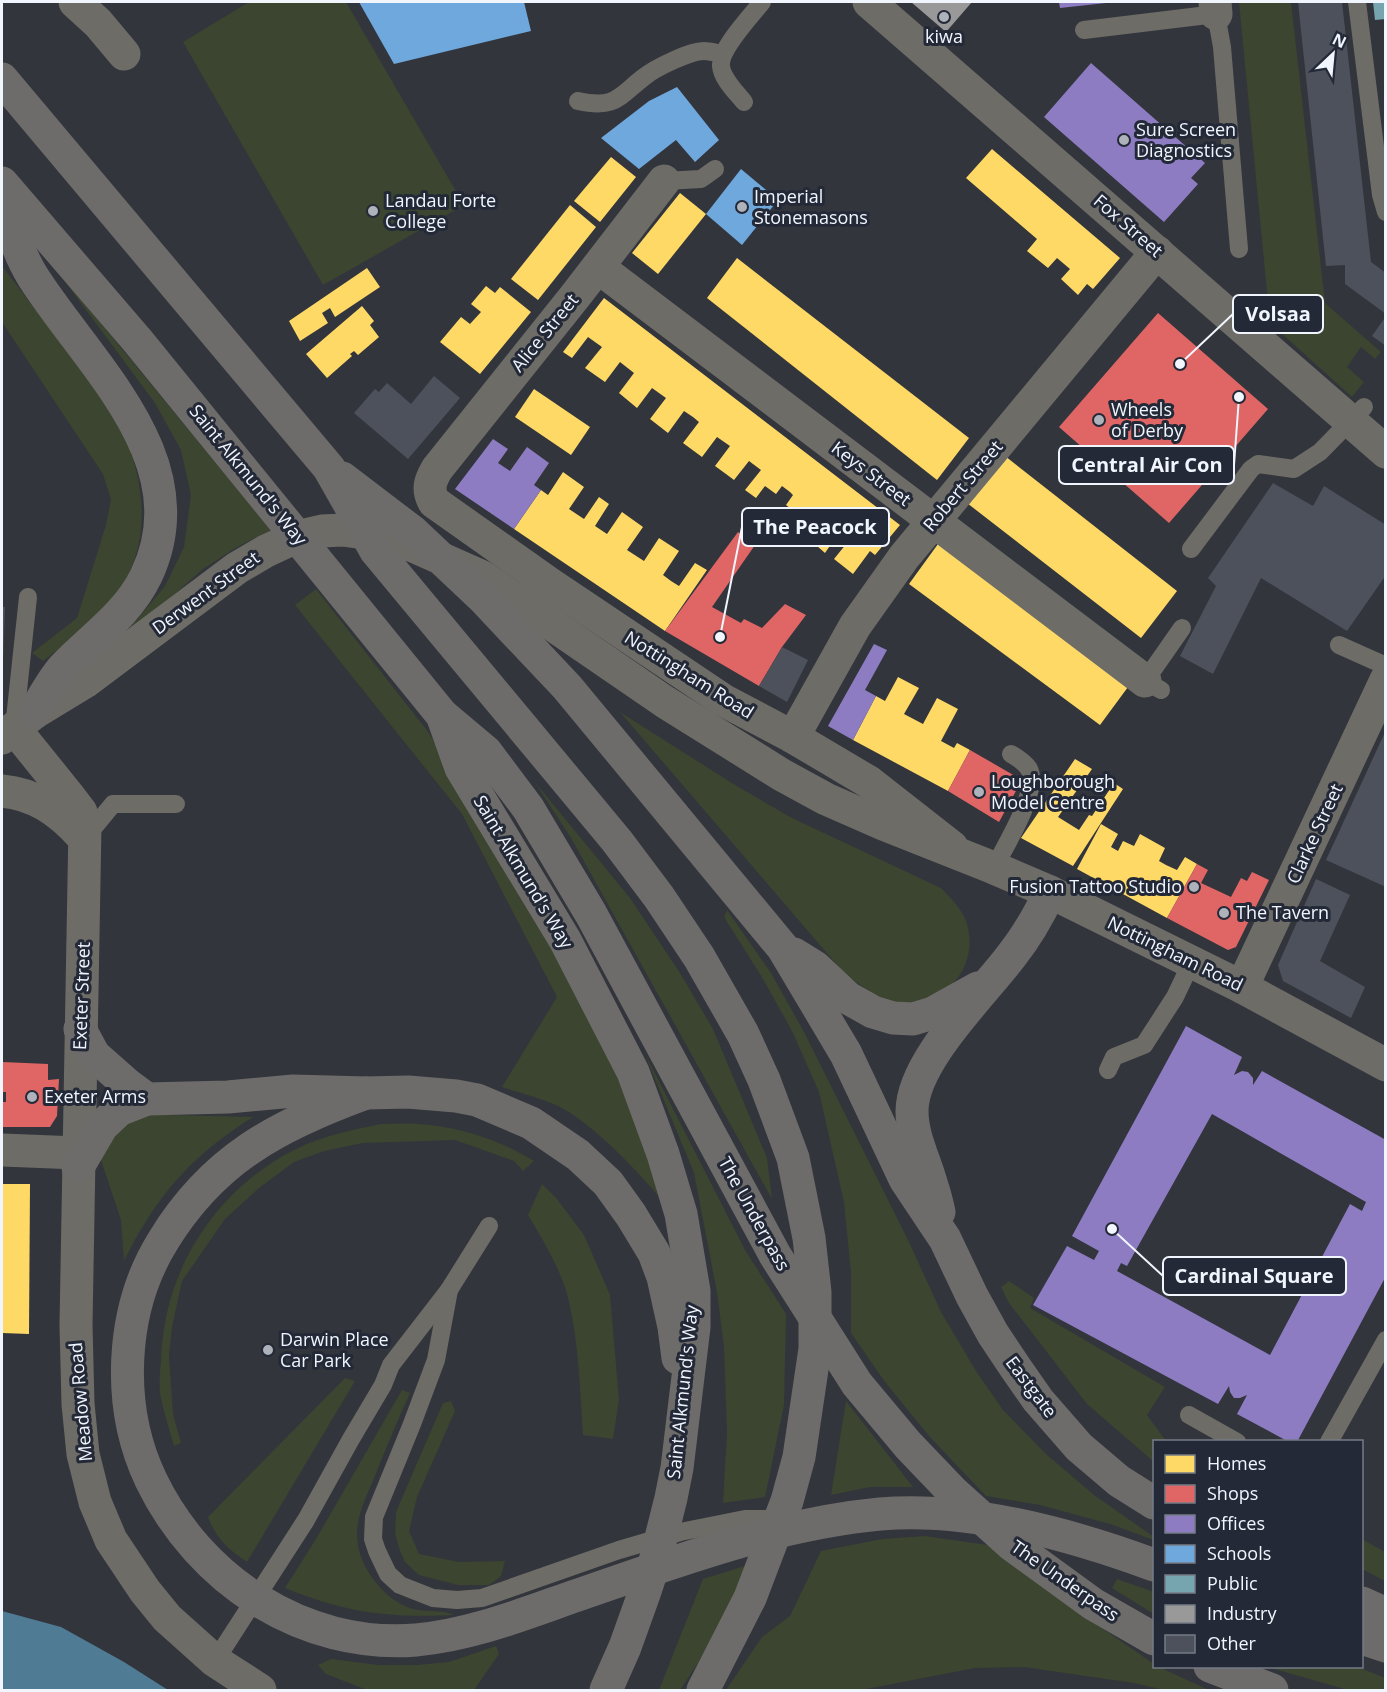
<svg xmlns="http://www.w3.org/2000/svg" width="1387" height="1692" font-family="'Open Sans',sans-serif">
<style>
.green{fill:#3c452f}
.water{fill:#507b95}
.homes{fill:#ffd966}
.shops{fill:#e06666}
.offices{fill:#8e7cc3;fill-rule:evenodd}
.schools{fill:#6fa8dc}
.public{fill:#76a5af}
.industry{fill:#999}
.building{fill:#4c515c}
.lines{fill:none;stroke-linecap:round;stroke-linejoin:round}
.service{stroke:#6e6c67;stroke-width:18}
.minor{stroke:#6e6c67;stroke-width:33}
.tertiary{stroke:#6e6c67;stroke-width:33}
.primary{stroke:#6e6c6a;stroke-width:33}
.poi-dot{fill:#aeb2ba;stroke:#232937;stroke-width:2}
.labels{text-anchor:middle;stroke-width:6;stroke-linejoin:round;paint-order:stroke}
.poi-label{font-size:18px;fill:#f1f5fe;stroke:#232937;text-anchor:start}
.street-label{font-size:18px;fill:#f1f5fe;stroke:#232937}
.leader{fill:none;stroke:#f1f5fe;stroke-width:2}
.callout-dot{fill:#f1f5fe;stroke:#232937;stroke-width:2}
.callout{fill:#232937;stroke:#f1f5fe;stroke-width:2}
.callout-label{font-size:20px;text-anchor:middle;font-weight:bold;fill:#f1f5fe}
</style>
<rect width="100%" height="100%" fill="#32353c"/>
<g class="green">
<path d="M249,2H346L464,205L323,285L183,42Z"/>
<path d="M1239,2H1291L1325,303L1381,352L1375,359L1361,347L1347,367L1364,382L1352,397L1270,323Z"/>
<path d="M52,264L271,530L237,547L203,569L114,647L165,586L184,547L191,495L181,450L155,403Z"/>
<path d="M2,266C26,297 50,329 74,360C85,374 99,388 108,404C141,457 157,530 122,586C102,618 72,639 43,661L32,653L77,618L106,525L111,500L103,474L2,322Z"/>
<path d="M316,589L429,733L556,951L613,1065L664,1202C638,1172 594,1124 558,1106C541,1098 520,1093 502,1087L557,997L462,814L295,605Z"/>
<path d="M620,712L735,785L792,818L941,888C950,897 961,908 966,921C977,952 962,986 932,997C924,1000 914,1006 906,1005C882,1002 863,987 844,973Z"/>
<path d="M534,781L630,898L680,973L713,1029L767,1158L772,1199L571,838Z"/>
<path d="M727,910L771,973L804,1032L909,1242L941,1312L976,1371L1003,1410L1046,1454L1094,1495L1154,1537V1540L1110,1524L1040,1505L986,1496L929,1436L885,1382L851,1333V1272L844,1202L819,1092L792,1031L763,979L724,917Z"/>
<path d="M644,1052L745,1250L786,1314L784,1405L765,1497L723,1503L727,1432L724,1347L717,1292L694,1173Z"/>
<path d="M141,1110L169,1115L253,1117C191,1156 156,1196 124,1261L121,1220L101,1160L102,1143Z"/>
<path d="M381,1124C393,1124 406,1123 418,1124C458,1126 500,1140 534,1161L523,1171L514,1161L455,1140L363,1143L324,1151L294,1162L259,1188L225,1219L182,1281L172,1327L169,1356L173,1414L181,1443L174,1446C169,1428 163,1410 160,1393C159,1382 160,1371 161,1361C163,1276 209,1200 281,1157C313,1138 346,1131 381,1124Z"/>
<path d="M542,1184L557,1199L584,1235L610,1295L619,1400L613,1439L583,1435C580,1392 579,1344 569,1302C562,1271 544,1242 528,1215Z"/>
<path d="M1009,1281L1034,1298L1030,1308L1165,1387L1147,1415L1166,1441L1154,1442V1462L1087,1404L1009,1303L1001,1287Z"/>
<path d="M345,1378L355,1381L247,1562C228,1549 216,1539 208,1517Z"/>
<path d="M402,1390L410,1393C398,1419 387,1446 376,1473C369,1492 357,1512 357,1534C357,1563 379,1594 405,1606C421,1614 439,1608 454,1615C388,1618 347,1613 285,1588L316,1539Z"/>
<path d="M451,1401L455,1411L417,1497L409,1531L419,1554L459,1562L505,1561L501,1576L489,1585H458L419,1575L405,1562L400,1551L395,1533L396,1512L443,1403Z"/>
<path d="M846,1401L913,1487H870L831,1495Z"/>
<path d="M925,1536L1002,1547L1096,1624L1154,1664V1666L1159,1667L1209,1690H1164L1134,1683L1024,1667L975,1668L861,1690H726L762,1637L790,1616L821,1551L882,1539Z"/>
<path d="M1362,1539L1385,1552V1581L1362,1569Z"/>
<path d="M751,1564L698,1663L680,1690H659L703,1579Z"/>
<path d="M1117,1579L1154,1592V1614L1112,1588Z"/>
<path d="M496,1646L499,1654L474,1690H367L326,1674L318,1665L331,1659L378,1665H417L449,1662Z"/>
<path d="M1267,1667H1358L1385,1678V1690H1348Z"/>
</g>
<path class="water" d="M2,1611L61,1627L124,1662L168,1690H2Z"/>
<g class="homes">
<path d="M992,149L1120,258L1093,289L1087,284L1078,295L1061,279L1070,269L1057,258L1048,268L1027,251L1037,239L966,178Z"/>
<path d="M611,157L636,177L600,222L574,201Z"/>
<path d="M680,193L706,214L658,274L632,253Z"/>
<path d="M570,205L596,227L538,300L511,279Z"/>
<path d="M737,258L969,438L937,480L707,298Z"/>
<path d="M367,268L380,287L335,317L330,308L322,313L328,323L300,341L289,321Z"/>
<path d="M486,286L495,293L500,287L531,312L480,374L440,342L461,317L470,324L481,312L471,304Z"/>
<path d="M604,298L900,525L875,555L870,551L853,574L834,559L851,538L848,535L840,531L825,553L808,538L823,518L811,509L803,518L786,505L793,495L790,492L782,486L776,494L765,486L756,498L745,490L761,470L749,461L734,480L726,474L715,466L730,446L717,437L702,457L683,443L699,422L693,417L684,411L668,433L650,419L666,398L652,388L637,408L619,393L634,373L620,362L605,382L585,368L602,347L588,337L572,358L563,352Z"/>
<path d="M362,306L374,321L370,325L379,337L358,355L354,351L350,354L352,356L327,378L306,354Z"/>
<path d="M534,389L590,427L571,455L515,417Z"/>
<path d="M1005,456L1177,591L1141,638L967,503Z"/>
<path d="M563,472L584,487L569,509L584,519L599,497L609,504L595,526L607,534L622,512L643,527L627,550L644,561L659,538L679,551L663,575L671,581L679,586L695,563L707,570L665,631L514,529L541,490L548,495Z"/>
<path d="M938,544L1128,687L1100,725L909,584Z"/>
<path d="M898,677L919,688L904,714L923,724L937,698L958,709L941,741L954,748L957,743L970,750L948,791L853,740L876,696L885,701Z"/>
<path d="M1075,759L1092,769L1058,817L1079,830L1089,815L1092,816L1114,783L1123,789L1073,866L1021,838Z"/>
<path d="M1101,824L1118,834L1111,847L1118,851L1123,841L1134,846L1140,834L1165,848L1159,861L1166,865L1177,870L1185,857L1197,864L1167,918L1077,869Z"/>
<path d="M2,1184H30L29,1334L2,1333Z"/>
</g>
<g class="shops">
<path d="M1158,313L1268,409L1169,523L1059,427Z"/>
<path d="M738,532L755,545L712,607L741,623L744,619L762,628L785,604L806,615L782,647L759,686L665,631Z"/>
<path d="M970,750L1022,780L999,822L948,791Z"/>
<path d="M1197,864L1208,870L1201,883L1231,897L1241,878L1247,881L1252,872L1269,880L1236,947L1228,950L1167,918Z"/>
<path d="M2,1062L48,1064V1080L59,1079L57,1116L50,1127H2V1102H6V1092H2Z"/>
</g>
<g class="offices">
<path d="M1059,2H1106V3L1060,8Z"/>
<path d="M1091,63L1205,163L1191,178L1198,184L1164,222L1044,117Z"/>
<path d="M493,439L508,449L498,463L510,471L527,447L549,463L534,485L541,490L514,529L455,489Z"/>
<path d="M874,644L887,650L865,690L876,696L853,740L828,726Z"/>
<path d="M1186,1026L1242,1057L1234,1075L1242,1071L1248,1072L1253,1078V1085L1262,1071L1386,1140V1276L1297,1442H1289L1237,1414L1247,1395L1240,1398H1234L1230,1392L1229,1386L1218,1404L1033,1305L1067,1246L1094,1260L1099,1251L1072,1236ZM1212,1114L1366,1202L1362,1211L1350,1204L1270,1355L1117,1271L1121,1263L1127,1266Z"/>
</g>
<g class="schools">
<path d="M359,2H524L531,31L394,64Z"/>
<path d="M677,87L719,140L695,162L676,140L639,169L601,138L649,101Z"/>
<path d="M741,169L778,200L742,245L706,214Z"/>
</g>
<path class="public" d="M1373,2H1386V19L1375,20Z"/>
<path class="industry" d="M911,2H972L946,32Z"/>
<g class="building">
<path d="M1298,2H1342L1371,262L1386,273V314L1345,284V265L1326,266Z"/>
<path d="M1386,316V346L1372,336Z"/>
<path d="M434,376L460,398L408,459L354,413L375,389L379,392L387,383L411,404Z"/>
<path d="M1273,483L1313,506L1324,486L1386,525V575L1347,631L1261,578L1213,674L1180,656L1216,586L1208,578Z"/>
<path d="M2,607H5L3,660H2Z"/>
<path d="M782,647L808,660L787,702L759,686Z"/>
<path d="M1386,730V887L1326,860Z"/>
<path d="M1316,879L1350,895L1320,961L1365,987L1351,1018L1283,981L1278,965Z"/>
</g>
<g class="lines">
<g class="service">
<path d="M1357,2L1381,195L1386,212"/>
<path d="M1084,30L1216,14L1222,47L1239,249"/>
<path d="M578,101C616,109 618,97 644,77C655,68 690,51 704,51C710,51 716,53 722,54"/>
<path d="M744,102C736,92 722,79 721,66C719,49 752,15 762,2"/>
<path d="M664,181L701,179L715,169"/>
<path d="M1191,549L1251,469L1258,464L1294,469L1320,452L1364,407"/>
<path d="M1339,645L1386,666"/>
<path d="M1161,690L1145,681L1182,628"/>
<path d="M14,728L28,597"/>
<path d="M85,838L113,804H176"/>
<path d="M994,868C1005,846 1040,791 1029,769C1025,762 1017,758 1011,754"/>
<path d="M1108,1070L1114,1057L1144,1045L1175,997L1192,961"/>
<path d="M449,1290L436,1360L412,1424L374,1517L373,1539L377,1551L388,1574L400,1585L433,1598L457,1600L482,1598L619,1550L680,1532L745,1519H784"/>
<path d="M1189,1415L1237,1442"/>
<path d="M1329,1442L1386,1340"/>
<path d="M215,1661L306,1520L351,1439L383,1385L391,1365L449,1290L489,1226"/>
</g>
<g class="minor">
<path d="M75,2L98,23L124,54"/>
<path d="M869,2L1386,452"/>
<path d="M1215,2L1216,14"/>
<path d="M664,181L576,295L437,469C430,481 427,489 434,502L550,584L723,700L793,737L869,782L952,847"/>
<path d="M598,267L1145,681"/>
<path d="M14,728L68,795L81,812L85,825L76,1325L78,1404L83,1454L95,1502L111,1540L145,1591L167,1618L215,1661L260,1690"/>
<path d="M793,737L855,626L904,557L1157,252"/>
<path d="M2,791C35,794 59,811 81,835"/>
<path d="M1242,987L1386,680"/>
<path d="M2,1150L78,1153"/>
</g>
<path class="tertiary" d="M2,738L34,713L85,682L237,568L266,551L296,537L322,531L343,530L378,535L413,546L483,577L665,702L782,775L826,799L883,824L994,868L1050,892L1242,987L1386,1065"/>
<g class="primary">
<path d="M2,79L329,468L376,551L617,841L659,897L699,957L743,1034L764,1080L793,1158L809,1238L815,1292V1349L799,1457L787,1501L750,1598L703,1690"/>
<path d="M2,183L137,340L442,715L461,768L565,940L633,1072L663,1154L681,1214L694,1291V1327L677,1468L671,1498L656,1558L644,1594L625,1647L606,1690"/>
<path d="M2,192C8,221 17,251 33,277C89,365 201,461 146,576C128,614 92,638 64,667C52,680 43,698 34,713"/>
<path d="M342,478L413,532L483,598L567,687L783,948L846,1054L905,1179L945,1239L972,1296L993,1334L1015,1367L1038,1400L1079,1447L1119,1481L1154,1503"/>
<path d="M442,715L486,752L528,808L591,914L775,1255L857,1384L908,1445L952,1491L1012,1545L1093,1604L1154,1639"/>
<path d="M794,954L815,967L848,998L873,1012L893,1018L913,1019L933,1013L978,988"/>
<path d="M80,1029L94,1055L128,1085L147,1099L228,1097L293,1091L366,1093L408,1092L456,1096L477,1100L531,1123L578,1155L608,1183L631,1215L654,1253L663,1277L674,1327L678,1358"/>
<path d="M366,1093C278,1125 213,1159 163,1241C120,1310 116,1407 151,1480C199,1580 303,1649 416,1640C472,1635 526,1613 578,1595C677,1561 775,1524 880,1514C970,1506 1070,1534 1154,1565"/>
<path d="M78,1167L102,1126L119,1110L147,1099"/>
<path d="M939,1212C937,1203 935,1194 932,1186C925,1160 912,1137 912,1111C912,1061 983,994 1012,955C1028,935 1039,915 1050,892"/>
<path d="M1362,1603L1386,1614"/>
<path d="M1362,1638L1386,1646"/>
<path d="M1210,1666L1272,1690"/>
</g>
</g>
<g class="poi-dot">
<circle cx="944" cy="17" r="6"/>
<circle cx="1124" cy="140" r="6"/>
<circle cx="742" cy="207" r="6"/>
<circle cx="373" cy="211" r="6"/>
<circle cx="1099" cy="420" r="6"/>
<circle cx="979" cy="792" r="6"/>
<circle cx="1194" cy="887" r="6"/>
<circle cx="1224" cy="913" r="6"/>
<circle cx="32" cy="1097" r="6"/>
<circle cx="268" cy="1350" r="6"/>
</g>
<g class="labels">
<g class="poi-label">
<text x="944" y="43" text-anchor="middle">kiwa</text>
<text x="1136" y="136">Sure Screen<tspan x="1136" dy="21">Diagnostics</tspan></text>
<text x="754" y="203">Imperial<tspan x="754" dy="21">Stonemasons</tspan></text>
<text x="385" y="207">Landau Forte<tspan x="385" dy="21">College</tspan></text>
<text x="1111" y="416">Wheels<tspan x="1111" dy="21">of Derby</tspan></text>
<text x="991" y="788">Loughborough<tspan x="991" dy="21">Model Centre</tspan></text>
<text x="1182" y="893" text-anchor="end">Fusion Tattoo Studio</text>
<text x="1236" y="919">The Tavern</text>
<text x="44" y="1103">Exeter Arms</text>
<text x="280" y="1346">Darwin Place<tspan x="280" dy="21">Car Park</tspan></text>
</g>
<g class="street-label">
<text transform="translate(1128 226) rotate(41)" y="6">Fox Street</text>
<text transform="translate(545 333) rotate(-51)" y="6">Alice Street</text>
<text transform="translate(871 474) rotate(37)" y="6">Keys Street</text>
<text transform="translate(248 475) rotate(51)" y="6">Saint Alkmund's Way</text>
<text transform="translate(963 486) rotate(-50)" y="6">Robert Street</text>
<text transform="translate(206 593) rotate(-36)" y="6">Derwent Street</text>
<text transform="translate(689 675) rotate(32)" y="6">Nottingham Road</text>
<text transform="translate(1315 834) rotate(-65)" y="6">Clarke Street</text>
<text transform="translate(523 872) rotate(59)" y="6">Saint Alkmund's Way</text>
<text transform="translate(1175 954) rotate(26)" y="6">Nottingham Road</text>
<text transform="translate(82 996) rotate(-88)" y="6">Exeter Street</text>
<text transform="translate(754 1214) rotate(61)" y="6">The Underpass</text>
<text transform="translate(1031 1387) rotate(53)" y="6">Eastgate</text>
<text transform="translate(683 1392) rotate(-84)" y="6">Saint Alkmund's Way</text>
<text transform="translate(81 1402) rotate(-95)" y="6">Meadow Road</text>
<text transform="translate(1065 1581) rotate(35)" y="6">The Underpass</text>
</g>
</g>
<path class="leader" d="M1180 364L1233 314M1239 397L1234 465M720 637L742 527M1112 1229L1163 1276"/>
<g class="callout-dot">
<circle cx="1180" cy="364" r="6"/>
<circle cx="1239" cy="397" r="6"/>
<circle cx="720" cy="637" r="6"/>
<circle cx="1112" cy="1229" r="6"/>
</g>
<g class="callout">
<rect x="1233" y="295" width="90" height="38" rx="6"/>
<rect x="1059" y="446" width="175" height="38" rx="6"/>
<rect x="742" y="508" width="147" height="38" rx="6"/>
<rect x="1163" y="1257" width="183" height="38" rx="6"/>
</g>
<g class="callout-label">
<text x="1278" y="321">Volsaa</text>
<text x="1147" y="472">Central Air Con</text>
<text x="815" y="534">The Peacock</text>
<text x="1254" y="1283">Cardinal Square</text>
</g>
<rect width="1387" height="1692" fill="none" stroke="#f1f5fe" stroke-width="6"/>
<rect x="1153" y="1440" width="210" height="228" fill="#232937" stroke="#757b87" stroke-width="1.5"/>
<rect x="1165" y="1455" width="30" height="18" fill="#ffd966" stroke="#757b87" stroke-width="1.5"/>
<text x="1207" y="1470" font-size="18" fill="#f1f5fe">Homes</text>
<rect x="1165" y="1485" width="30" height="18" fill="#e06666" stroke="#757b87" stroke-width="1.5"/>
<text x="1207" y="1500" font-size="18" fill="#f1f5fe">Shops</text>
<rect x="1165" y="1515" width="30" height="18" fill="#8e7cc3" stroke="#757b87" stroke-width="1.5"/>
<text x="1207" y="1530" font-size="18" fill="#f1f5fe">Offices</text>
<rect x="1165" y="1545" width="30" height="18" fill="#6fa8dc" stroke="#757b87" stroke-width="1.5"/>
<text x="1207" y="1560" font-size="18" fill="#f1f5fe">Schools</text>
<rect x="1165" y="1575" width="30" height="18" fill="#76a5af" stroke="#757b87" stroke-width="1.5"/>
<text x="1207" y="1590" font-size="18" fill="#f1f5fe">Public</text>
<rect x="1165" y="1605" width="30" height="18" fill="#999999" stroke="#757b87" stroke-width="1.5"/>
<text x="1207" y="1620" font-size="18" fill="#f1f5fe">Industry</text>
<rect x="1165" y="1635" width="30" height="18" fill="#4c515c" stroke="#757b87" stroke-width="1.5"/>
<text x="1207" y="1650" font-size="18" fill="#f1f5fe">Other</text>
<g transform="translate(1333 54) rotate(26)" stroke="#232937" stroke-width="4.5" paint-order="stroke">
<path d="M0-4.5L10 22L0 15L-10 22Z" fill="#f1f5fe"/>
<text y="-9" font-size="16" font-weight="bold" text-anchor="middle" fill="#f1f5fe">N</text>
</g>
</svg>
